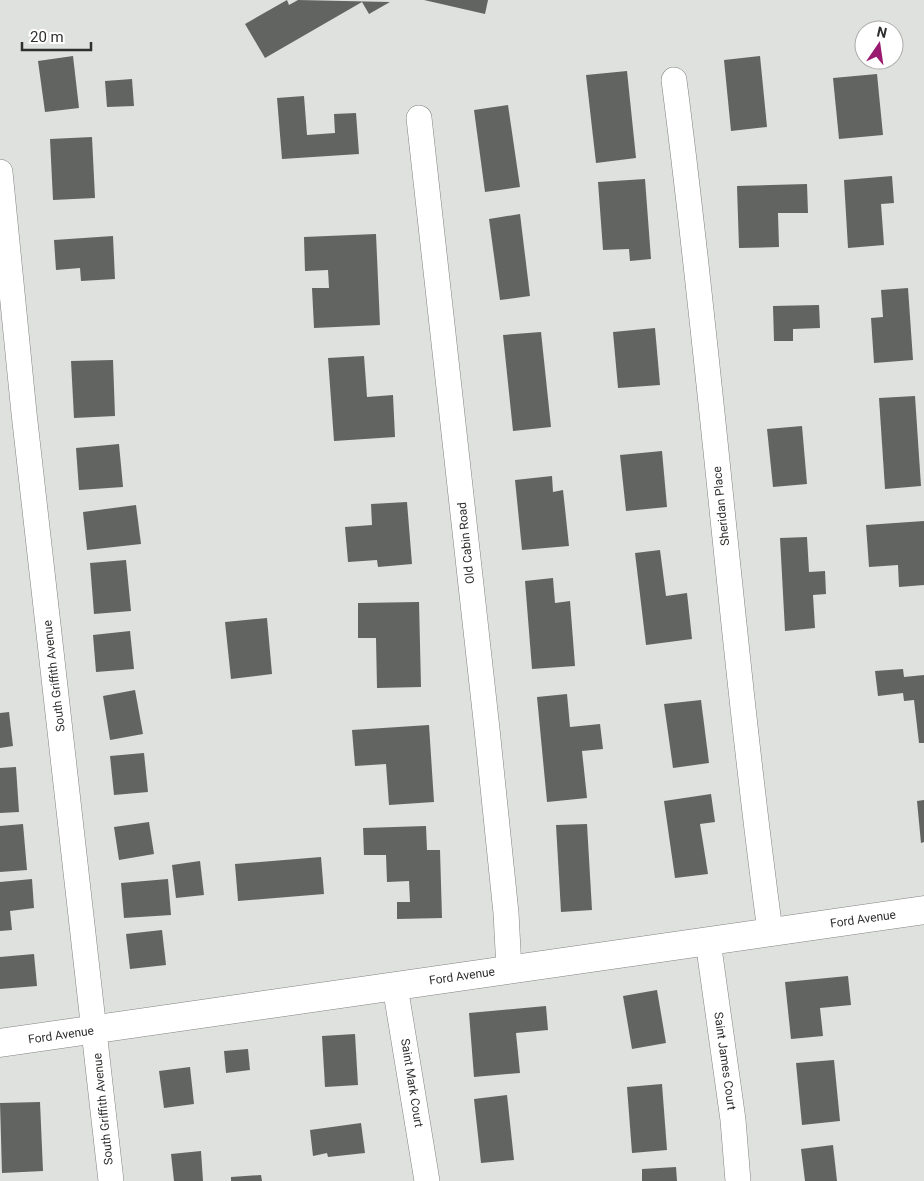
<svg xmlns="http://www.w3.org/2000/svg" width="924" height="1181" font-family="Roboto,sans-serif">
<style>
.building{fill:#626461}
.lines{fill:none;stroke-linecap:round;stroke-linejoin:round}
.minor-casing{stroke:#818380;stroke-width:26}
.tertiary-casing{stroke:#818380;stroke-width:29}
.minor{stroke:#fff;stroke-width:25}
.tertiary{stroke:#fff;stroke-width:28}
.labels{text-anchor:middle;stroke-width:5;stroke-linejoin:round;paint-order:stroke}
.street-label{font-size:12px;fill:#2f302e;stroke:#fff}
</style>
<rect width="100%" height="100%" fill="#dfe1de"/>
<g class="building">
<path d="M287,0L289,5L298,0L390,2L369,14L362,2L265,58L245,24Z"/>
<path d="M424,0H488L485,14Z"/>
<path d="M73,56L79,108L45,112L38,61Z"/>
<path d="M760,56L767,127L731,131L724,60Z"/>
<path d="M627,71L636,158L596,163L586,75Z"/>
<path d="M877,74L883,135L839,139L833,78Z"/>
<path d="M132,79L134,106L107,107L105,81Z"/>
<path d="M304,96L307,135L335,133L334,114L356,113L359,154L282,159L277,98Z"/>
<path d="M508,105L520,187L485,192L474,110Z"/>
<path d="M92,137L95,198L53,200L50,139Z"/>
<path d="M892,176L894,203L881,204L884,245L848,248L844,180Z"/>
<path d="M645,179L651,259L630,261L629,249L603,250L598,182Z"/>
<path d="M807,184L808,213H778L779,247L739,248L737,186Z"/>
<path d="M520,214L530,296L500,300L489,219Z"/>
<path d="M376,234L380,325L314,328L312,288H329L328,270L305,271L304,237Z"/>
<path d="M113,236L115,279L81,281L80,268L56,270L54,240Z"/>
<path d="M908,288L913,360L874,363L871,318L883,317L881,290Z"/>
<path d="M819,305L820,328L793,329V341H774L773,306Z"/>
<path d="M655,328L660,385L618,388L613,332Z"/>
<path d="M541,332L551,427L513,431L503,335Z"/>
<path d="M364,356L367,397L393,395L395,437L334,441L328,358Z"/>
<path d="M113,360L115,416L74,418L71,361Z"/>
<path d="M915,396L921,486L885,489L879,398Z"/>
<path d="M802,426L807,484L773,487L767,429Z"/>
<path d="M119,444L123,487L79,490L76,448Z"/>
<path d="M662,451L667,507L626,511L620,455Z"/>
<path d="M552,476L553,492L563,490L569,546L522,550L515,480Z"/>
<path d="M407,502L412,564L378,567L377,560L348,562L345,527L372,525L371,504Z"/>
<path d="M136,505L141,544L87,550L83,512Z"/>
<path d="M924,521V585L899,587L898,565L869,567L866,525Z"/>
<path d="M807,537L809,572L825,571L826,594L813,595L815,628L785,631L780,538Z"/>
<path d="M660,550L666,596L687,593L692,639L646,645L635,553Z"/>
<path d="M126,560L131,611L94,614L90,563Z"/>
<path d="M553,578L555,603L570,601L575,666L532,669L525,581Z"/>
<path d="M419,602L421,687L377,688L376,638H358V603Z"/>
<path d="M267,618L272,674L231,679L225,622Z"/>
<path d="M130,631L134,669L96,672L93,635Z"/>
<path d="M903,669L904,677L924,675V743H919L914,700L904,701L903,693L878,696L875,671Z"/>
<path d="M135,690L143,734L110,740L103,696Z"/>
<path d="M567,694L570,727L600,724L603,749L582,751L587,798L547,802L537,697Z"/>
<path d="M701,700L709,763L673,768L664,704Z"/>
<path d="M9,712L13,746L0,748V713Z"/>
<path d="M429,725L434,802L389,805L386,764L355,766L352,730Z"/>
<path d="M144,753L148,792L114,795L110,756Z"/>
<path d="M16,767L19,812L0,813V768Z"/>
<path d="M711,794L715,822L700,824L708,874L675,878L664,801Z"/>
<path d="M924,800V842L921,843L917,801Z"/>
<path d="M149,822L154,854L119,860L114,827Z"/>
<path d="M23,824L27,870L0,872V826Z"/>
<path d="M587,824L592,910L561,912L556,825Z"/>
<path d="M426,826L427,850H440L442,918L397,919V902H410L409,881L387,882L386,855H364L363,828Z"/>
<path d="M321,857L324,894L238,901L235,864Z"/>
<path d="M200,861L204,895L176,898L172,865Z"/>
<path d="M32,879L34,908L10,911L12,930L0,931V882Z"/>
<path d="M168,879L171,915L124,918L121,883Z"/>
<path d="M162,930L166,965L130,969L126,934Z"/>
<path d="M34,954L37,986L0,989V957Z"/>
<path d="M848,976L851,1005L820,1008L823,1036L791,1039L785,982Z"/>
<path d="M657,990L666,1043L632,1049L623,996Z"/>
<path d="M546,1006L548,1030L516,1033L520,1073L474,1077L469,1013Z"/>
<path d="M355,1034L358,1085L325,1087L322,1036Z"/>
<path d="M248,1049L250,1070L226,1073L224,1051Z"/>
<path d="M834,1060L840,1121L802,1125L796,1063Z"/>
<path d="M190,1067L194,1104L164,1108L159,1071Z"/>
<path d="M662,1084L667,1150L632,1153L627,1087Z"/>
<path d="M507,1095L514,1160L481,1163L474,1099Z"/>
<path d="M40,1102L43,1171L2,1173L0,1103Z"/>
<path d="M361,1123L365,1153L328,1157L327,1153L313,1156L310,1130Z"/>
<path d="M833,1145L837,1181H805L801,1149Z"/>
<path d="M201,1151L203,1181H174L171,1154Z"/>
<path d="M676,1167L677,1181H642V1169Z"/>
<path d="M261,1175L262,1181H231V1177Z"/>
</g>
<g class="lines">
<g class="minor-casing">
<g id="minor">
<path d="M674,80C711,363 732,648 770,931"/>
<path d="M419,118L487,729L506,913L509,969"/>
<path d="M0,172L24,413L111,1181"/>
<path d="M708,941L733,1120L738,1181"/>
<path d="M395,986L427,1181"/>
</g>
</g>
<g class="tertiary-casing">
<path id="tertiary" d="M0,1043L924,910"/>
</g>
<use href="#minor" class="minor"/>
<use href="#tertiary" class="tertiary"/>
</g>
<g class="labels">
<g class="street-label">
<text transform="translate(721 506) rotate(-96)" y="4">Sheridan Place</text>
<text transform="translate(466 543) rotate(-96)" y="4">Old Cabin Road</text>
<text transform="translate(54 676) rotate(-97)" y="4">South Griffith Avenue</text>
<text transform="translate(863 919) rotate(-8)" y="4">Ford Avenue</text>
<text transform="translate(462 976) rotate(-8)" y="4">Ford Avenue</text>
<text transform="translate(61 1035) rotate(-8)" y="4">Ford Avenue</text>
<text transform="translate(725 1061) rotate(82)" y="4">Saint James Court</text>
<text transform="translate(412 1083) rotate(81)" y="4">Saint Mark Court</text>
<text transform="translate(103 1109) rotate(-96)" y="4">South Griffith Avenue</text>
</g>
</g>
<g transform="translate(879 45) rotate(13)"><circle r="24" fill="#ffffff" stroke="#acacab"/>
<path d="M0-4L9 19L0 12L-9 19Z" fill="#9a1a70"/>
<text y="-8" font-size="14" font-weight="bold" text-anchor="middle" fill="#2f302e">N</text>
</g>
<path d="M22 42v8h69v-8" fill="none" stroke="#2f302e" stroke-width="2.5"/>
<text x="30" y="42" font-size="15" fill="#2f302e" stroke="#ffffff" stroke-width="4" paint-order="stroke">20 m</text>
</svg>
